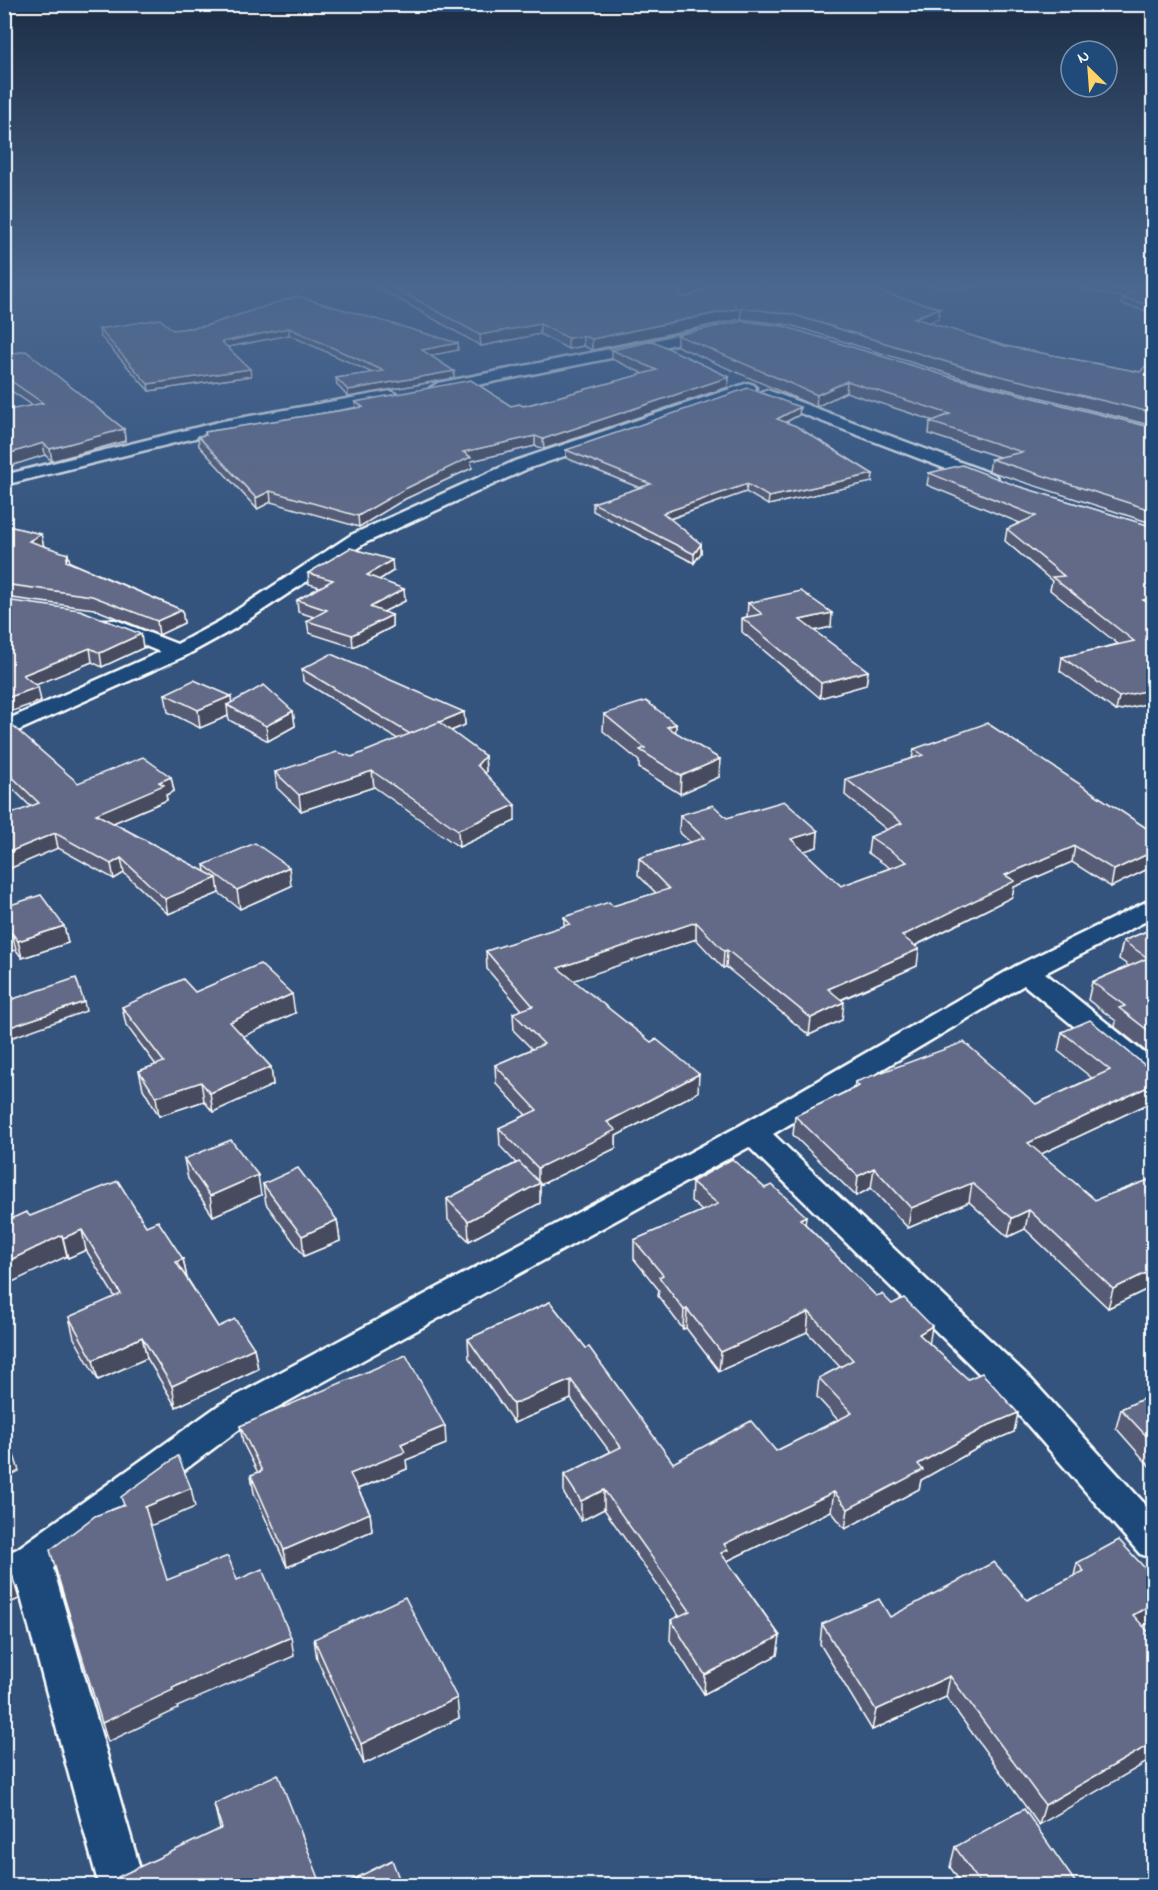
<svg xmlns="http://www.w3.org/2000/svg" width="1158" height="1890" font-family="'Indie Flower',sans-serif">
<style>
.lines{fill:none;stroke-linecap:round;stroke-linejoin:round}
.stream{fill:#8fb0c6;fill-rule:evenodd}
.street-casing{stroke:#fff;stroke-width:5}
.street{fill:#1f4a7a;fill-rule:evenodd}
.wall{fill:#565c74;stroke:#fff;stroke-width:1.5}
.shaded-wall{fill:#464b5e;stroke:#fff;stroke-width:1.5}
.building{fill:#646b87;stroke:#fff;stroke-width:1.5}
</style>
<rect width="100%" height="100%" fill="#34547e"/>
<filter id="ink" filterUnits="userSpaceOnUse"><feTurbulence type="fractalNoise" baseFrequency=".0167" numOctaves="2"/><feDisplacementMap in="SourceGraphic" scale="12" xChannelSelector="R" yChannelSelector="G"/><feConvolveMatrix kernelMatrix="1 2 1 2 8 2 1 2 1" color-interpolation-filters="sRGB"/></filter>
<g filter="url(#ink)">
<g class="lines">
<path class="stream" d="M917,284C930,283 943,287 956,287C968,287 981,283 994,284L956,291Z"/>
<g class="street-casing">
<g id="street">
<path d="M711,326L716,327L718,330L716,333L656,349L438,393L430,388L438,383L656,340Z"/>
<path d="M748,383L754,385L756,388L754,391L527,469L365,543L234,629L185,656L4,737V721L160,652L102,628L99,624L102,620H116L177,644L220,621L351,535L515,461Z"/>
<path d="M767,390L995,475L998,479L995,483H983L761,398L759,395L761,392Z"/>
<path d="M391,391L399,396L397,399L223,431L4,485V475L223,421Z"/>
<path d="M1154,898V917L1045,973L1154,1061V1087L1144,1084L1024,985L773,1134L1030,1378L1154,1514V1559L1140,1554L1004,1398L749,1147L245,1425L53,1568L145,1886H99L18,1586L4,1591V1555L17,1549L219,1405L741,1125L1016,966Z"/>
</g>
</g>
<use href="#street" class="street"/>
</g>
<g class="wall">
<path d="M374,284H670L685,298L853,285L940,308L938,319L928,323L1005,346L1140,372L1154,367V426L962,378L790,325L741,319L592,350L583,346L568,349L540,334L481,346L383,290Z"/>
<path d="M1086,284H1154V313L1121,304L1123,297L1085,290Z"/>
<path d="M297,296L458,350L430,355L454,378L348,397L337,385L336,378L373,373L289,335L228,347L251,376L149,391L100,336L99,329L173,330L205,326Z"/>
<path d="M677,335L950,377L1154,428V524L989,471L991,459L999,457L929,434L930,422L934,421L846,392L816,407L677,346Z"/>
<path d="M612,350L729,377L728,387L544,449L535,446L471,461L472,468L405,499L359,527L271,502L257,509L199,446L198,436L205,435V432L356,408L355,402L524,406L644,374L612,359Z"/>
<path d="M4,355L124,429L125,441L52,461L45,455L32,405L4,386Z"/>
<path d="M799,415L786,422L872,482L768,505L746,492L670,519L701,544V553L694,563L593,511V503L640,488L566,458V450Z"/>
<path d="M929,473L1017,486L1154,527V702L1116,711L1060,671L1062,657L1118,644L1050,590L1052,581L1005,541L1007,529L1020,523L927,485Z"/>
<path d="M4,525L41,534L43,545L70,562L182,610L184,623L159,635L94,609L4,597Z"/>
<path d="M393,571L379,580L404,589L405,601L383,612L392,615V627L353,647L309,633L307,621L314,617L298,612L297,600L320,587L309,584L308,573Z"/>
<path d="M4,600L143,648L102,667L92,662L35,685L41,701Z"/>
<path d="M748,603L831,627L814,631L868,671L866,685L820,698L742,632V618L747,617Z"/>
<path d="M302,669L464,712L465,725L451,731L485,756L486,772L485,774L515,821L459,847L374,787L301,811L277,788L275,772L352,757L398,739L303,681Z"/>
<path d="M165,694L293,711L295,726L268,741L229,720L228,716L200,728L168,712Z"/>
<path d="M604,714L676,724L675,732L719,777L680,794L639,768V761L603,731Z"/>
<path d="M4,723L78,783L171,777L174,791L166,795L167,800L113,823L205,872L204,865L291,886L240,909L219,893L168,914L124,873L114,879L58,848L30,806L4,780Z"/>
<path d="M914,749L1154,833V866L1111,887L1072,862L1014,887L1012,897L915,946L917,966L841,1000L842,1020L809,1035L726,967L723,968L696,939L573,980L698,1092L616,1136V1148L540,1185V1203L469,1241L448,1220L447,1199L516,1163L500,1146L499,1128L526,1115L496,1083L495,1065L532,1049L514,1031L513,1013L522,1010L487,969L486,951L564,926V917L613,906L656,893L638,875L639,858L690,842L679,832L680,815L727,818L818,831L817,847L803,851L841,886L890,868L868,853L870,837L887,830L845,795L846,779L912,759Z"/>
<path d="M4,907L64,926L68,943L22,958L16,950Z"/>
<path d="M1154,928V1058L1115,1027L1116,1021L1088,1000L1092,982L1129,966L1119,959L1123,941Z"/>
<path d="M195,992L295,1013L243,1036L271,1067L273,1085L213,1112L204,1101L159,1116L143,1089L139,1071L156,1065L126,1025L122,1007Z"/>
<path d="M1062,1032L1154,1101L1041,1154L1095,1200L1154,1178V1286L1108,1308L1025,1229L1008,1237L969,1202L908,1228L871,1188L856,1196L793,1135L795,1116L854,1088L855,1082L1036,1104L1092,1078L1058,1051Z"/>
<path d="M184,1159L261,1195L213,1216L188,1179Z"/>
<path d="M692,1182L805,1224L876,1296L929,1343L1014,1432L985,1444L921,1480L919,1489L845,1529L831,1511L727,1561L780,1636L777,1655L704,1694L670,1640L671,1620L679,1616L604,1509L581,1521L564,1494V1475L610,1452L571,1399L514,1423L469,1358L468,1339L550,1302L673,1463L776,1451L838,1420L817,1397L819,1378L840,1367L807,1332L719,1371L686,1328L683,1329L658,1296L659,1290L634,1259V1240L702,1211L691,1201Z"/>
<path d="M263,1184L337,1220L340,1241L304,1256L266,1204Z"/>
<path d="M30,1216L146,1226L183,1259L187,1278L218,1327L254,1348L258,1369L176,1407L147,1358L98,1380L74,1338L69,1317L115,1297L86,1250L68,1258Z"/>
<path d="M1154,1394V1471L1116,1428L1121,1409Z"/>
<path d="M240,1426L446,1444L406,1460L407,1469L358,1489L370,1513L372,1531L287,1567L254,1493L251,1475L258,1473L243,1443Z"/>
<path d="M1077,1563L1154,1578V1620L1143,1626L1039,1825L946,1697L872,1730L820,1644L822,1624L890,1617L1027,1600L1074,1576Z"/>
<path d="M314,1639L459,1718L364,1764L317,1659Z"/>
<path d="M214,1804L322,1886L220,1829Z"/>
<path d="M955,1847L1078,1886H963L950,1867Z"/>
</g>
<g class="shaded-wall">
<path d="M741,308V319L592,350V339Z"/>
<path d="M940,308L938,319L913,329L914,318Z"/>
<path d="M540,324V334L481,346L480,335Z"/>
<path d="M289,328V335L223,348L222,342Z"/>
<path d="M583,336V346L568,349V338Z"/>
<path d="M458,343V350L423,357L422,350Z"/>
<path d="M250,369L251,376L149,391L148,384Z"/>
<path d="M454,371V378L348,397V390Z"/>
<path d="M729,377L728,387L544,449L543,439Z"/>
<path d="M847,381L846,392L816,407L817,395Z"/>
<path d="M800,407L799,415L776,427L777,419Z"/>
<path d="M124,429L125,441L52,461L50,449Z"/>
<path d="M535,436V446L471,461L472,468L405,499L359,527L358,516L463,452Z"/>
<path d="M43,443L45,455L4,468V455Z"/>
<path d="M873,474L872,482L768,505L769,497Z"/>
<path d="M747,484L746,492L663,521V513Z"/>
<path d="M270,491L271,502L257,509L256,498Z"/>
<path d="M41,534L44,547L29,541Z"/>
<path d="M701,544V553L694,563V554Z"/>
<path d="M68,554L71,566L66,561Z"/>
<path d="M392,560L393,571L368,587L367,575Z"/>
<path d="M404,589L405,601L371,618L370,607Z"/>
<path d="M1154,597V610L1143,600Z"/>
<path d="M182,610L184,623L159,635L157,621Z"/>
<path d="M832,613L831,627L799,634L800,620Z"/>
<path d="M392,615V627L353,647L352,635Z"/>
<path d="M141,634L143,648L102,667L100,653Z"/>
<path d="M90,648L92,662L26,689L23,675Z"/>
<path d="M868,671L866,685L820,698L821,683Z"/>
<path d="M1154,683V702L1116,711L1119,697Z"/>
<path d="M38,687L41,701L4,714V699Z"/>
<path d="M231,696L232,708L227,705L228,716L200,728L198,710Z"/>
<path d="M293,711L295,726L268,741L266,726Z"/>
<path d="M464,712L465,725L412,747L411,734Z"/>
<path d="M676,724L675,742L667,727Z"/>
<path d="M485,756L486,772L477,781V765Z"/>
<path d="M720,759L719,777L680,794L681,776Z"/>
<path d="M372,771L374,787L301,811L299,795Z"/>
<path d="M171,777L174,791L166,795L167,800L99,829L96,814L159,782Z"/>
<path d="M515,805V821L459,847L458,830Z"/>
<path d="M818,831L817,847L789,856L791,839Z"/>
<path d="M55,833L58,848L4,871V854Z"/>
<path d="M1075,846L1072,862L1014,887L1012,897L900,953L902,936L1005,875Z"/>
<path d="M1154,851V866L1111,887L1114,870Z"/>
<path d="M121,858L124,873L114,879L111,864Z"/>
<path d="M289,867L291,886L240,909L237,890Z"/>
<path d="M217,878L219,893L168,914L165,899Z"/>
<path d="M696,922V939L558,986V968Z"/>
<path d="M64,926L68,943L22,958L18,941Z"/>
<path d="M12,933L16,950L4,953V935Z"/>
<path d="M919,949L917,966L826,1006L828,989Z"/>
<path d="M727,950L726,967L723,968L724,951Z"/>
<path d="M292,994L295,1013L233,1041L230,1022Z"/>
<path d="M84,1002L86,1011L5,1040L4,1029Z"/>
<path d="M844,1002L842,1020L809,1035L811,1018Z"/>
<path d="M271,1067L273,1085L213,1112L210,1093Z"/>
<path d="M699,1074L698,1092L616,1136V1148L540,1185V1203L469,1241L468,1221L538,1184V1168L607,1122Z"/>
<path d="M201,1082L204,1101L159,1116L156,1097Z"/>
<path d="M1154,1084V1101L1024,1162L1028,1143Z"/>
<path d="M874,1168L871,1188L856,1196L858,1176Z"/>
<path d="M258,1175L261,1195L213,1216L210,1196Z"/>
<path d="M972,1183L969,1202L908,1228L911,1208Z"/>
<path d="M1029,1210L1025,1229L1008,1237L1012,1218Z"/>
<path d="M806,1216L804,1235L800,1219Z"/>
<path d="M337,1220L340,1241L304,1256L302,1236Z"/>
<path d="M82,1230L86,1250L68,1258L63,1238Z"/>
<path d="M62,1235L67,1256L4,1286V1263Z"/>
<path d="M183,1259L187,1279L176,1262Z"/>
<path d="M1154,1269V1286L1108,1308L1113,1289Z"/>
<path d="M687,1309L686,1328L683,1329L684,1310Z"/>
<path d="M809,1312L807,1332L719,1371L721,1352Z"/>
<path d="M932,1326L929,1346L919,1334Z"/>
<path d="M142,1337L147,1358L98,1380L93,1360Z"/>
<path d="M254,1348L258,1369L176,1407L172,1386Z"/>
<path d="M571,1380V1399L514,1423L513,1404Z"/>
<path d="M1018,1413L1014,1432L985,1444L921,1480L919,1489L845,1529L848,1509L918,1464L989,1425Z"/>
<path d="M445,1426L446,1444L406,1460L407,1469L352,1491L350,1474L401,1444Z"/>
<path d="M13,1452L19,1471L4,1479V1456Z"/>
<path d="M191,1488L195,1507L150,1526L145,1507Z"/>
<path d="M604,1490V1509L581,1521V1501Z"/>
<path d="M834,1492L831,1511L727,1561V1569L721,1553L724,1544Z"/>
<path d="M370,1513L372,1531L287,1567L284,1550Z"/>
<path d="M10,1568L19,1599L7,1604L4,1598V1582Z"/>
<path d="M1154,1603V1620L1127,1635L1133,1615Z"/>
<path d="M780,1636L777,1655L704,1694L705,1675Z"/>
<path d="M291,1637L294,1656L177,1707L178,1709L108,1742L102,1723L172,1688Z"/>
<path d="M950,1676L946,1697L872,1730L876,1710Z"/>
<path d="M457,1698L459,1718L364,1764L361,1744Z"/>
<path d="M1154,1742V1758L1039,1825L1045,1805Z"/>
</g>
<g class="building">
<path d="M388,284H670L685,298L718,284H849L940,308L914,318L1005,346L1140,372L1146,365L1154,367V413L963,367L791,314L741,308L592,339L583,336L568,338L540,324L480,335Z"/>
<path d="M1086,284H1154V306L1122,298L1133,292Z"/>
<path d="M297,296L458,343L422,350L454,371L348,390L336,378L384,371L289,328L222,342L250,369L148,384L99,329L160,319L173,330L205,326Z"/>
<path d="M742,321L783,326L950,377L1154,428V511L991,459L1022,452L930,422L950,414L847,381L817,395L677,335Z"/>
<path d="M653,341L729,377L543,439L535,436L463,452L471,457L405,489L358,516L270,491L256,498L198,436L206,435L205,432L363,407L355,402L471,380L511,406L519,404L524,406L657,370L612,350Z"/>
<path d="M26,351L124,429L50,449L43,443L4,455V411L43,403L4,376V355Z"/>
<path d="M748,388L800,407L777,419L796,426L873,474L769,497L747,484L663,513L701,544L694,554L593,503L651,484L566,450Z"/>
<path d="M962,465L1017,486L1154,527V580L1151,581L1154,583V597L1143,600L1154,606V683L1151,684L1154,686V689L1119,697L1062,657L1134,641L1052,577L1064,576L1007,529L1036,516L929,473Z"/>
<path d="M4,525L41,534L29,541L68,554L66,561L182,610L157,621L92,596L4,584Z"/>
<path d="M350,548L392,560L367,575L404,589L370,607L392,615L352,635L307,621L327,610L297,600L333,580L308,573Z"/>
<path d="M801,591L832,613L800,620L868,671L821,683L742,618L762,614L748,603Z"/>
<path d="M4,600L80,610L141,634L100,653L90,648L23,675L38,687L4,699Z"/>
<path d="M331,654L464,712L410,734L302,669Z"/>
<path d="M194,680L231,696L198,710L165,694Z"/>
<path d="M264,685L293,711L266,726L227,705Z"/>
<path d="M646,701L676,724L667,727L720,759L681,776L640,750L645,748L604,714Z"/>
<path d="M8,722L78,783L143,757L171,777L159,782L164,785L96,814L217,878L165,899L121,858L111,864L55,833L4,854V817L39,803L4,769V723Z"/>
<path d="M439,722L485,756L477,765L515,805L458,830L372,771L299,795L275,772L337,752L352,757Z"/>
<path d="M987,723L1154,833V851L1114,870L1075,846L1005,875L1015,881L902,936L919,949L828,989L844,1002L811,1018L727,950L724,951L696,922L558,968L651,1042L656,1039L699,1074L607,1122L616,1130L538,1168L499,1128L537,1110L495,1065L544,1044L513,1013L533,1006L486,951L570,924L564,917L609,902L613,906L669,889L639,858L704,838L680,815L713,805L727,818L784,801L818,831L791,839L841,886L907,862L870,837L902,823L846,779L923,755L914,749Z"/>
<path d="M255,843L289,867L237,890L204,865Z"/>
<path d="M41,895L64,926L18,941L12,933L4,935V907Z"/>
<path d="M1154,928V1035L1119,1008L1125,1006L1092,982L1148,958L1123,941Z"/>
<path d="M260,964L292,994L230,1022L271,1067L210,1093L201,1082L156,1097L139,1071L164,1062L122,1007L183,979L195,992Z"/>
<path d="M76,978L84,1002L4,1029V1002Z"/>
<path d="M1090,1020L1147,1067L1154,1068V1084L1028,1143L1095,1200L1154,1178V1269L1113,1289L1029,1210L1012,1218L972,1183L911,1208L874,1168L858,1176L795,1116L859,1086L855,1082L964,1042L1036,1104L1110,1070L1062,1032Z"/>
<path d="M231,1140L258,1175L210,1196L184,1159Z"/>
<path d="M732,1159L765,1188L772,1185L806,1216L800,1219L876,1296L882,1294L892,1304L904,1298L932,1326L919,1334L968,1379L982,1373L1018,1413L989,1425L918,1464L923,1470L848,1509L834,1492L724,1544L728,1550L721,1553L780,1636L705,1675L671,1620L690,1611L604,1490L581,1501L564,1475L621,1447L571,1380L513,1404L468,1339L550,1302L586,1348L589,1347L673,1463L751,1421L776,1451L852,1413L819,1378L853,1360L809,1312L721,1352L687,1309L684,1310L659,1277L663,1275L634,1240L718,1204L692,1182Z"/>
<path d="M519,1162L540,1183L468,1221L447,1199Z"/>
<path d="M298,1168L337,1220L302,1236L263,1184Z"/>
<path d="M118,1181L146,1226L158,1221L183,1259L176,1262L218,1327L235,1319L254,1348L172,1386L142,1337L93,1360L69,1317L121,1294L82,1230L63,1238L62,1235L4,1263V1222L26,1212L30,1216Z"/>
<path d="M406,1355L445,1426L401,1444L405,1452L350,1474L370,1513L284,1550L251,1475L262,1471L240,1426Z"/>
<path d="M1154,1394V1444L1121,1409Z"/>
<path d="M4,1436L13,1452L4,1456Z"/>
<path d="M178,1456L191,1488L145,1507L167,1580L228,1556L237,1580L262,1569L291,1637L172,1688L173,1690L102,1723L50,1550L95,1516L124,1505L121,1497Z"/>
<path d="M1119,1540L1154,1578V1603L1133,1615L1154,1638V1742L1045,1805L950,1676L876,1710L822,1624L879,1599L890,1617L994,1562L1027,1600L1084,1571L1077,1563Z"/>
<path d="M10,1568L13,1578L4,1582V1570Z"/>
<path d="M405,1597L457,1698L361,1744L314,1639Z"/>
<path d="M278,1774L322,1886H121L118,1877L222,1828L214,1804Z"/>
<path d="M1024,1809L1078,1886H982L955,1847Z"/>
<path d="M392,1860L402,1886H340Z"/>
</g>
</g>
<linearGradient id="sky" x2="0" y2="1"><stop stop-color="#1d2e45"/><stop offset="0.52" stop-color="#4a678f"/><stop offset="1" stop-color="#4a678f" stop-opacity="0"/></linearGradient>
<rect width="1158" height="548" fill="url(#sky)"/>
<rect width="1158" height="1890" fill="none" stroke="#1f4a7a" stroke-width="24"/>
<rect x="12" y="12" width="1134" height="1866" fill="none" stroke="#fff" stroke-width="2" filter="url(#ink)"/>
<g transform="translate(1089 69) rotate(335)"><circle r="28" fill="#1f4a7a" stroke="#7992af" stroke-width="1.5"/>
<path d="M0-4.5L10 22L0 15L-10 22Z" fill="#ffd166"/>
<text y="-9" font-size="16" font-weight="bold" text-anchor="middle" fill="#ffffff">N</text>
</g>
</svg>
